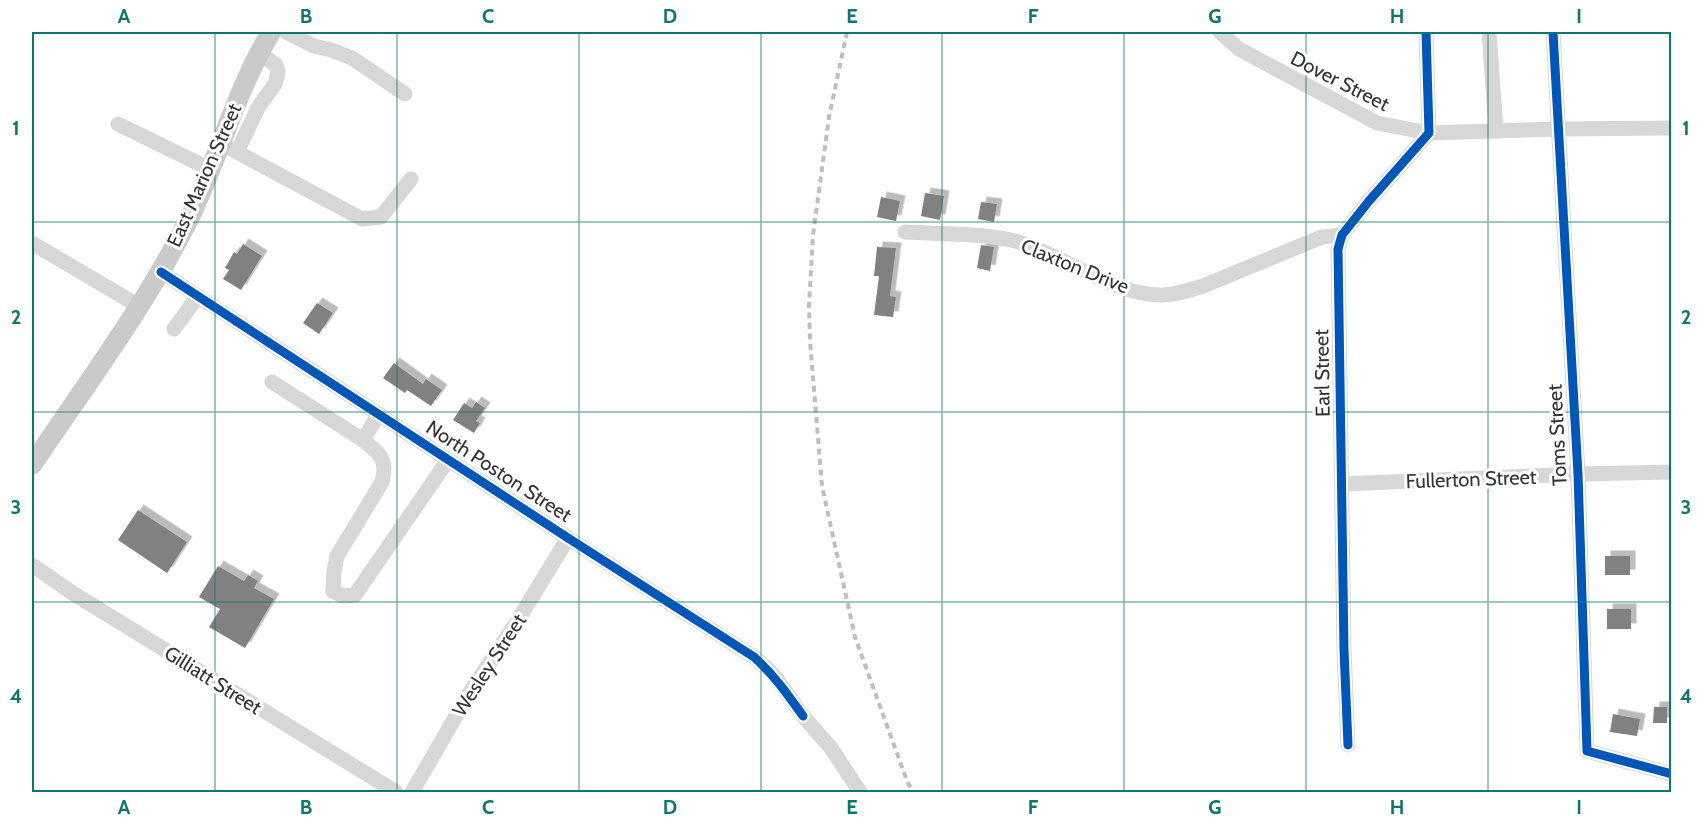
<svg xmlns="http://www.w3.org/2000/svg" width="1703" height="824" font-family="Cabin,sans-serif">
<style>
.building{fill:#818181;filter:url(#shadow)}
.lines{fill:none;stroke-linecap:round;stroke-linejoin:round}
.minor{stroke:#d7d7d7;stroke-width:15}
.major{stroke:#cacaca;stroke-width:20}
.rail{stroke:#bebebe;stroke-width:4;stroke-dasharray:6 4.5;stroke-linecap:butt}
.cycleway-casing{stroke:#fff;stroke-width:13}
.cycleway{stroke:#0057b8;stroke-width:9}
.grid{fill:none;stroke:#0f766e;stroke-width:1.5;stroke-opacity:0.55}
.labels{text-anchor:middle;stroke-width:6;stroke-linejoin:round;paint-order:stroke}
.street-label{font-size:20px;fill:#333;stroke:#fff}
.neatline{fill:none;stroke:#0f766e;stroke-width:2}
.grid-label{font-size:20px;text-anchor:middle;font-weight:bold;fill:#0f766e}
</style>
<defs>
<filter id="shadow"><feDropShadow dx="5.5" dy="-5.5" stdDeviation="0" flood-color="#0004"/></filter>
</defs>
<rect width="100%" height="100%" fill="#fff"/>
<g class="building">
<path d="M925,193L944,196L940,220L921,216Z"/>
<path d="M881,197L900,201L896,221L877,217Z"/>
<path d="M981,202L997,204L994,222L978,219Z"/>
<path d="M243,244L262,256L241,290L223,279L229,270L225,268L234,252L237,254Z"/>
<path d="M981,245L994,247L990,271L977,268Z"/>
<path d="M877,247L896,248L890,296L896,297L893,317L874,315L879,276H874Z"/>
<path d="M317,303L333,313L319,334L303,323Z"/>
<path d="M394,363L423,384L426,379L442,390L431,406L407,390L405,393L383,378Z"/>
<path d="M476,402L485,408L476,421L480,423L474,433L453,420L464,403L472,408Z"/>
<path d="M138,510L187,542L167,573L118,540Z"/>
<rect x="1605" y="556" width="25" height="19"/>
<path d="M218,566L244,581L248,575L258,581L254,588L274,599L245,648L209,627L220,609L199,597Z"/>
<rect x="1607" y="609" width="24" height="20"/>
<path d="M1654,707H1667V723H1653Z"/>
<path d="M1613,714L1640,719L1637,736L1610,732Z"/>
</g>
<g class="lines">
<g class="minor">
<path d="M286,32L314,46L331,50L352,58L405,94"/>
<path d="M1220,32L1239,49L1377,123L1429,133L1558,129L1672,128"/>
<path d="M1489,32L1496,131"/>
<path d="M1553,32L1578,474L1587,751L1672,774"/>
<path d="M118,124L210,169"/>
<path d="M220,143L362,219L381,217L411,179"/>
<path d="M237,152L259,106L275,84L278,72L276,65L259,53"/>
<path d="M905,232C939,234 983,233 1015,241C1062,254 1114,296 1162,295C1176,295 1190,290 1203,286L1322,237L1342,235"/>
<path d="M32,243L139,306"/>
<path d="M161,272L568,538L754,657L770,671L779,682L803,716L831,748L860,792"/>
<path d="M174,329L198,296"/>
<path d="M272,382L363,440"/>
<path d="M379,414L363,440C380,453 388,460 382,482L337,556L334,571L333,591L343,596L355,595L448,460"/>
<path d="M1342,484L1578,474L1672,472"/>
<path d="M32,565L74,594L396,792"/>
<path d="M1348,745L1344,650L1338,249L1342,235L1369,201L1429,133L1426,32"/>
<path d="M412,792L467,697L518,620L568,538"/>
</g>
<path class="major" d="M32,465C85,386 143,309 187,223C218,161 235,92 271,32"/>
<path class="rail" d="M847,32L829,117L813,235L809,306L810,341L822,486L855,637L907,781L913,792"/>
<g class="cycleway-casing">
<g id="cycleway">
<path d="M1553,32L1578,474L1587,751L1672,774"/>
<path d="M161,272L568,538L754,657C774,675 788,695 803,716"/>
<path d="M1348,745L1344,650L1338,249L1342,235L1369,201L1429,133L1426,32"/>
</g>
</g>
<use href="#cycleway" class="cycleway"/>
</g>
<path class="grid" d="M215,32V792M397,32V792M579,32V792M761,32V792M942,32V792M1124,32V792M1306,32V792M1488,32V792M32,222H1672M32,412H1672M32,602H1672"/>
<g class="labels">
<g class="street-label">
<text transform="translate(1340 81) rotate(27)" y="7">Dover Street</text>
<text transform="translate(204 175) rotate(-66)" y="7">East Marion Street</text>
<text transform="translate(1075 266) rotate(22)" y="7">Claxton Drive</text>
<text transform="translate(1322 373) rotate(-91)" y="7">Earl Street</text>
<text transform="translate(1557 435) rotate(-93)" y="7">Toms Street</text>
<text transform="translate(499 471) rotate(33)" y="7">North Poston Street</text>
<text transform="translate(1471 479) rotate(-2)" y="7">Fullerton Street</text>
<text transform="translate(489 665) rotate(-57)" y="7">Wesley Street</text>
<text transform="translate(213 680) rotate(32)" y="7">Gilliatt Street</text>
</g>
</g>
<rect width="1703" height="824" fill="none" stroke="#ffffff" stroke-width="66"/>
<rect x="33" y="33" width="1637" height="758" class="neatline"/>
<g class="grid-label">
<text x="124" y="23">A</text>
<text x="306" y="23">B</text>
<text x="488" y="23">C</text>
<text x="670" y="23">D</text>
<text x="852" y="23">E</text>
<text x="1033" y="23">F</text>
<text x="1215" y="23">G</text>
<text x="1397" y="23">H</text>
<text x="1579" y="23">I</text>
<text x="16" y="135">1</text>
<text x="1686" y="135">1</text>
<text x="16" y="324">2</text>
<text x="1686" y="324">2</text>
<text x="16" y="514">3</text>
<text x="1686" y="514">3</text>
<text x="16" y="703">4</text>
<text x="1686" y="703">4</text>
<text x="124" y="814">A</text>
<text x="306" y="814">B</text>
<text x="488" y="814">C</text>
<text x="670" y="814">D</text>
<text x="852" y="814">E</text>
<text x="1033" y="814">F</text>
<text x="1215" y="814">G</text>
<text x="1397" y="814">H</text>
<text x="1579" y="814">I</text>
</g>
</svg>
